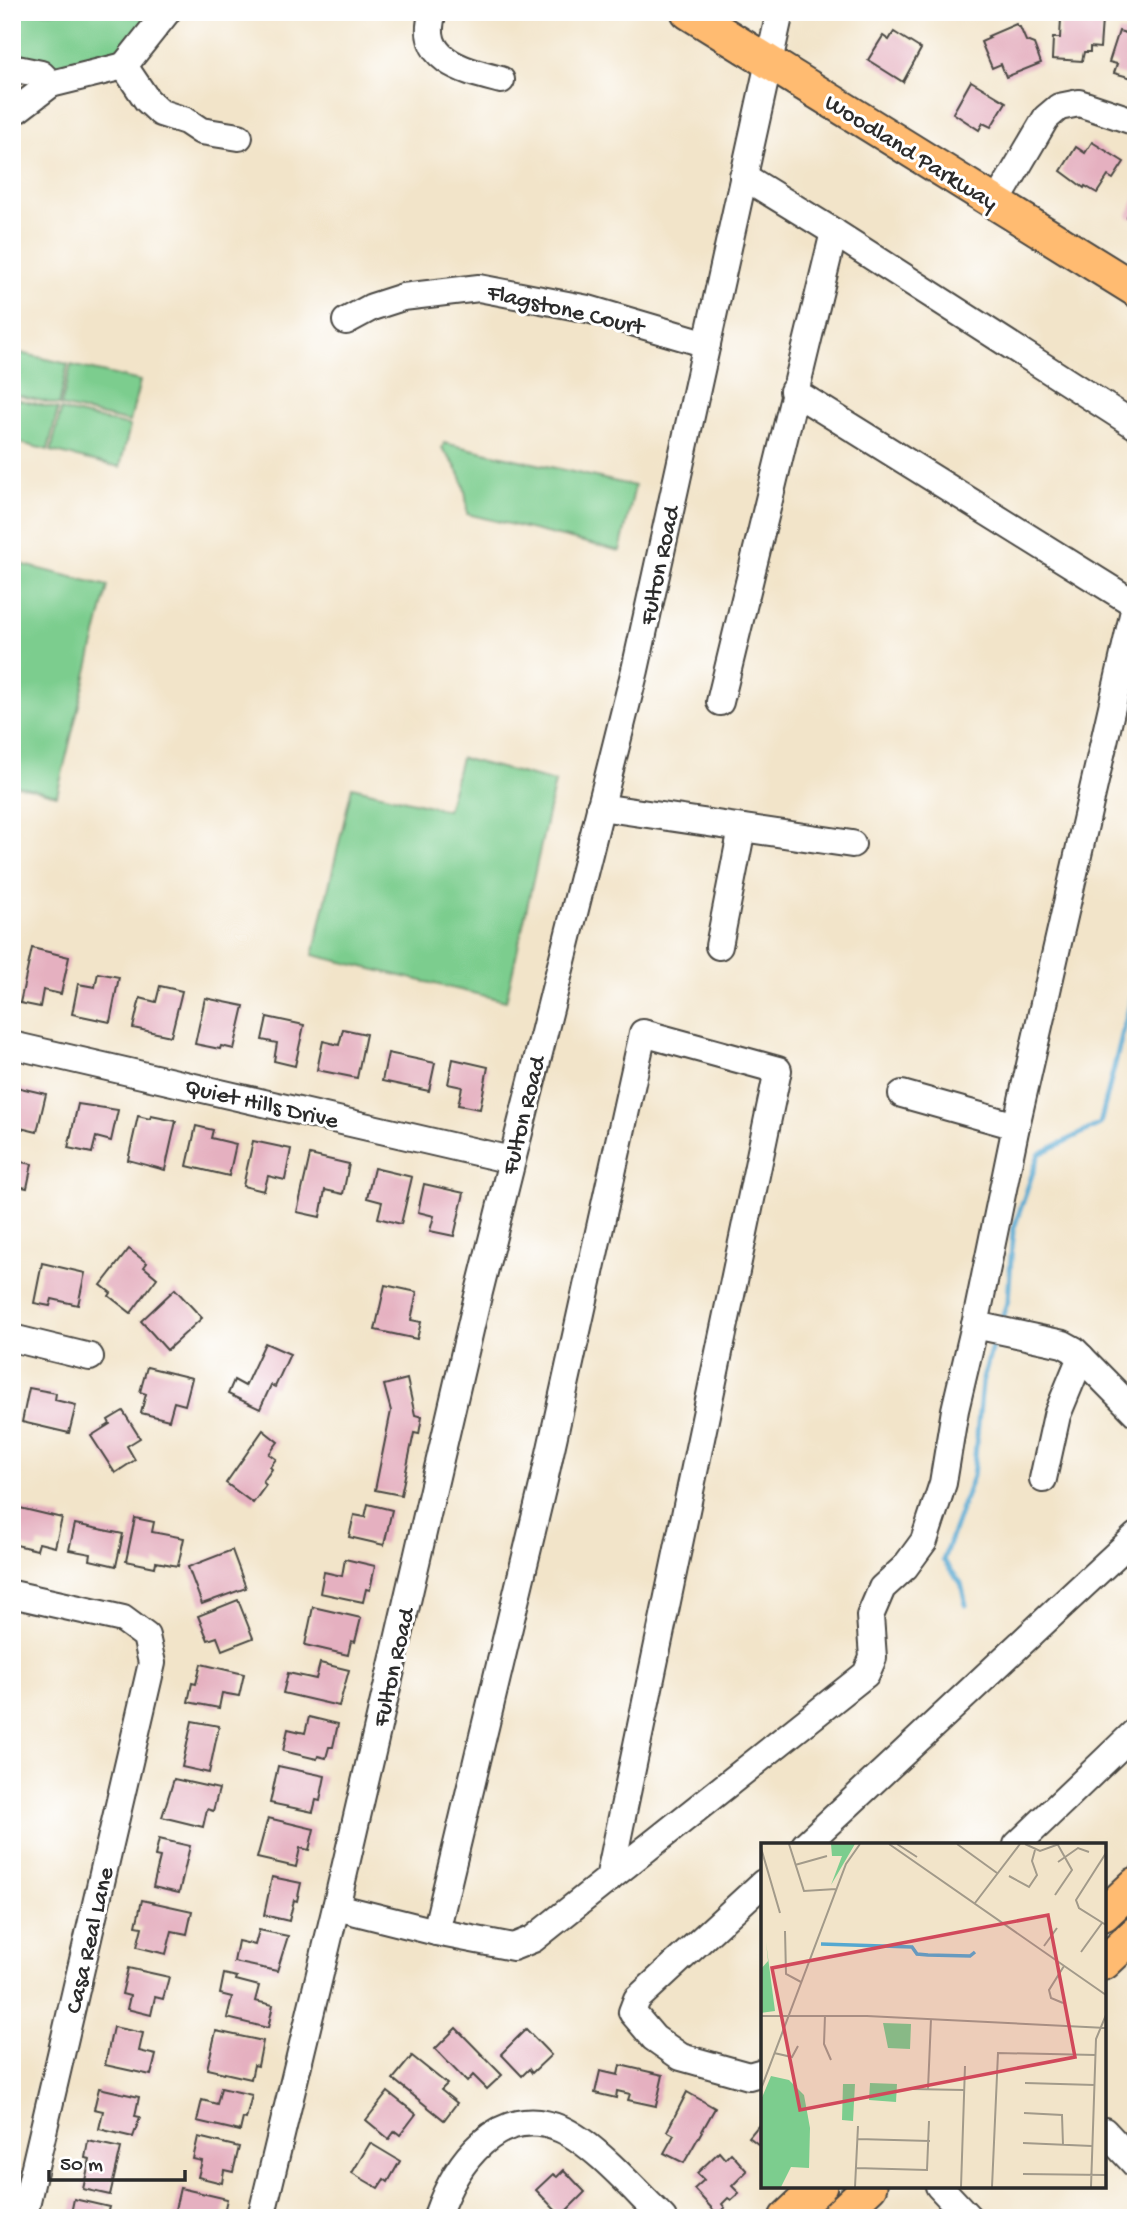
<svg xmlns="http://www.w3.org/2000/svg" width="1148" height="2230" font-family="'Gochi Hand',sans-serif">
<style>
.green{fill:#7ccd8e;stroke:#547c5c;stroke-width:2}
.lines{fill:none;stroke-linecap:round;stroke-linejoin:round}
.stream{stroke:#55a8d0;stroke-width:5}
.building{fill:#e5b0c0}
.minor-casing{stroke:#494743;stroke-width:30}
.major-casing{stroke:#494743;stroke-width:37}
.minor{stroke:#fff;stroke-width:26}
.major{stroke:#ffbb71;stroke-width:33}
.labels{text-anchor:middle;stroke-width:6;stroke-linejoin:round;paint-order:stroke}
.street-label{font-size:24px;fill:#2b2b2b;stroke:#fff}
.inset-river{fill:none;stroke:#55a8d0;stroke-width:3.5}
.inset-road{fill:none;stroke:#a29a8a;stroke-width:2}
.view{fill:#d1495b;fill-opacity:0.15;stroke:#d1495b;stroke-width:3.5}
.inset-edge{fill:none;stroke:#2b2b2b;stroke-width:3.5}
</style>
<rect width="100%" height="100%" fill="#fff"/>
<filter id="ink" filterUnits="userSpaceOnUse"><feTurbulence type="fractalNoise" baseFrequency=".0143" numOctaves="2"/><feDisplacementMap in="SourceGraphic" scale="14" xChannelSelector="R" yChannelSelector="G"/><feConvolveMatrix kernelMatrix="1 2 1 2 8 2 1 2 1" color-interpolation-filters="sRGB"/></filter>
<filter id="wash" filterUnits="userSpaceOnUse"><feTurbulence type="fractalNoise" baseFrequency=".00686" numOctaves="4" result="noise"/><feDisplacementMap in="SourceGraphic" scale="28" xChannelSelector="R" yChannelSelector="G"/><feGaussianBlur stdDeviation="1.57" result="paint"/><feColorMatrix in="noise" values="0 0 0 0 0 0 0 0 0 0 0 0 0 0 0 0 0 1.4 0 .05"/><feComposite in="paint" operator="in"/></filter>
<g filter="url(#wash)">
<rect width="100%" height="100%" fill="#f2e4c9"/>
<g class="green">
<path d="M12,12H159C130,44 95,80 48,67C35,63 26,56 12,55Z"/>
<path d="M12,351L68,364L59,405L12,394Z"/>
<path d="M71,365L140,381L130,422L61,406Z"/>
<path d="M12,398L58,409L48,450L12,441Z"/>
<path d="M61,410L130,426L120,467L51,451Z"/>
<path d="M444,443L635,486L620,551L467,514C467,487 461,469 442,449Z"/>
<path d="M12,562L108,586L57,795L12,784Z"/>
<path d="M461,758L555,782L506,1001L313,955L352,787L447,810Z"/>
</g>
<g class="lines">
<g class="stream">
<path d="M1000,1323L1008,1300L1013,1231L1039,1154L1100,1124L1136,979"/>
<path d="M966,1605L961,1583L943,1560L973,1476L982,1383L994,1339"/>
</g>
</g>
<g id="blocks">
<g class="building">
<path d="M1075,16L1094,17L1093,20H1102L1100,48L1090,47V52H1084L1082,61L1052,59L1053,38H1060L1061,18L1075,19Z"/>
<path d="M1016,24L1018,27H1020L1026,41L1034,44L1041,63L1006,77L1001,64L992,68L981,42L990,38L988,36Z"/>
<path d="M1119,31L1136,36V79L1114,73L1117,64L1109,62Z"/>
<path d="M894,32L921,49L903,82L868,60L883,36L889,40Z"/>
<path d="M971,81L1006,102L991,127L983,123L979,130L953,113Z"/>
<path d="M1092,142L1124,162L1113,179L1108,176L1097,193L1085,186L1084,188L1061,171L1076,147L1085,153Z"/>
<path d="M1136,193V220L1127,217Z"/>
<path d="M32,948L69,957L61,994L43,990L40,1007L20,1003Z"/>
<path d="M98,973L119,977L110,1022L72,1014L78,984L95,987Z"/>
<path d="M160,986L182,991L171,1036L133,1028L140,998L156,1002Z"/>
<path d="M205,998L244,1006L234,1049L221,1046L220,1049L195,1044Z"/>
<path d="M267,1017L304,1025L295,1066L274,1061L277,1043L262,1040Z"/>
<path d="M343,1029L366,1034L357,1078L317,1070L323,1041L339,1045Z"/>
<path d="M388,1053L435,1063L429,1091L382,1081Z"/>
<path d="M453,1059L488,1067L480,1109L458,1105L462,1087L448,1084Z"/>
<path d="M12,1086L46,1094L37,1132L12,1126Z"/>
<path d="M78,1104L118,1110L111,1141L96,1137L92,1153L68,1148Z"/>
<path d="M138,1116L150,1119L151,1116L176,1121L165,1170L128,1160Z"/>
<path d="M196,1126L213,1130L211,1138L236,1144L229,1176L187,1166Z"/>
<path d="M253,1141L291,1149L285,1180L268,1176L264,1191L243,1186Z"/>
<path d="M310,1155L349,1164L343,1194L325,1190L320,1217L297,1212Z"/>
<path d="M12,1160L32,1164L27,1188L12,1185Z"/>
<path d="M374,1168L412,1177L401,1224L378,1218L382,1202L367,1198Z"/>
<path d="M424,1184L464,1193L454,1236L430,1231L434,1216L418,1212Z"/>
<path d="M129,1249L147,1263L144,1267L157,1278L131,1313L109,1296L111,1293L101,1285Z"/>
<path d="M42,1263L85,1273L78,1305L52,1299L50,1306L34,1303Z"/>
<path d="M385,1285L417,1292L411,1320L421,1322L417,1339L375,1330Z"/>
<path d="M175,1289L202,1318L167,1350L141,1321Z"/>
<path d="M265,1343L290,1354L275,1387L271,1385L260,1409L228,1394L234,1380L245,1386Z"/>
<path d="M147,1367L192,1378L185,1405L174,1402L169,1420L141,1413L146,1394L140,1392Z"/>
<path d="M407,1379L415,1415L422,1417L419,1434L414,1433L401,1495L375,1490L391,1411L384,1385Z"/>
<path d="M29,1388L56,1393L55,1400L76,1405L69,1433L22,1422Z"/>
<path d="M123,1411L140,1438L127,1446L135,1460L115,1473L91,1436L110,1424L108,1420Z"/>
<path d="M263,1430L278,1442L269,1454L276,1459L270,1467L272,1469L263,1482L266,1485L253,1503L226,1483Z"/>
<path d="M368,1504L392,1510L384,1545L349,1537L354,1515L365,1517Z"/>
<path d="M20,1508L62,1518L55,1547L39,1543L37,1550L12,1544Z"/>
<path d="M135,1518L154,1522L152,1532L184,1538L178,1566L156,1562L155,1567L126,1561Z"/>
<path d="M75,1524L123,1534L116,1566L90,1560L91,1554L69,1550Z"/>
<path d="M232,1550L246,1588L202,1604L188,1567Z"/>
<path d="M345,1559L375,1566L370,1590L366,1589L363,1602L320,1593L324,1572L342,1576Z"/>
<path d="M238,1600L253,1638L222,1650L217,1637L208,1640L198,1616Z"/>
<path d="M313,1607L361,1618L355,1642L351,1641L348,1655L305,1645Z"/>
<path d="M320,1663L349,1670L339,1706L283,1693L288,1673L316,1679Z"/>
<path d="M201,1664L244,1674L239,1696L222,1693L219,1708L188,1702L192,1683L196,1684Z"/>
<path d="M309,1717L338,1724L333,1747H329L326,1758L318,1756L317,1759L283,1751L288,1729L305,1733Z"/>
<path d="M192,1721L219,1726L209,1773L182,1767Z"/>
<path d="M278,1766L325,1776L320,1801L316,1800L313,1812L270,1803Z"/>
<path d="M174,1779L219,1789L213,1811L207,1809L203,1827L162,1817Z"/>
<path d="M268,1818L314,1829L309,1850L300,1848L296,1867L257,1858Z"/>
<path d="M159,1839L190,1846L179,1893L153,1887L160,1857L155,1856Z"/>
<path d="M272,1877L301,1883L297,1901L294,1900L289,1921L264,1915Z"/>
<path d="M142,1900L192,1911L187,1934L172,1931L166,1954L137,1947L142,1927L136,1926Z"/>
<path d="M259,1930L288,1936L277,1971L234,1962L238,1941L255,1945Z"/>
<path d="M128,1968L169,1977L163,1999L155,1997L151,2015L127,2009L130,1996L122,1994Z"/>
<path d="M224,1974L237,1977L236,1980L259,1986L255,2001L273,2005L268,2028L227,2018L232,1997L220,1994Z"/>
<path d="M113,2027L143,2033L139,2051L156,2055L151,2075L105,2065Z"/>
<path d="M456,2028L502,2075L487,2089L473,2075L467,2082L435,2049Z"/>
<path d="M526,2029L551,2055L532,2073L529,2069L522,2076L501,2054Z"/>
<path d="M216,2031L263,2041L258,2066L254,2065L251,2079L207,2069Z"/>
<path d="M412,2056L447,2084L441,2090L457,2103L444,2120L393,2079Z"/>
<path d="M620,2065L663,2075L656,2106L628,2100L630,2094L617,2091L616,2098L595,2093L600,2071L618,2075Z"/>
<path d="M99,2088L139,2097L135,2116L140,2117L133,2137L99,2129L103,2111L94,2109Z"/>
<path d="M221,2088L252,2095L246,2119L243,2118L240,2131L197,2121L202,2100L217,2104Z"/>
<path d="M388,2092L416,2114L400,2135L395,2131L389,2139L366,2120Z"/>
<path d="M687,2092L715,2108L684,2163L664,2153L674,2135L667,2131Z"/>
<path d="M763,2120V2148L749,2137Z"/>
<path d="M198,2137L239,2147L233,2172L224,2170L222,2183L198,2177L202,2161L193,2159Z"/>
<path d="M88,2141L121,2148L110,2195L83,2189L90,2159L85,2158Z"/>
<path d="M370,2143L400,2161L388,2182L384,2179L378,2188L352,2173Z"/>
<path d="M719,2152L725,2159L731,2153L747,2171L732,2186L739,2193L731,2200L728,2198L722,2204L725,2208L718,2215L694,2189L704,2180L697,2173Z"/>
<path d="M564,2170L585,2192L561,2216L536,2190L553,2174L557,2177Z"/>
<path d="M180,2188L227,2199L223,2217L173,2218Z"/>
<path d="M74,2199L109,2207L106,2218H70Z"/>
</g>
</g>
</g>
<g filter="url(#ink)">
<use href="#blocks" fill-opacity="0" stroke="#494743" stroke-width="2"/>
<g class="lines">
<g class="minor-casing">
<g id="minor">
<path d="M167,12L124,66L147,100L161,113L186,121L201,131L239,137"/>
<path d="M433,12C417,61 466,71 501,80"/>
<path d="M12,68L41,74L51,84"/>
<path d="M12,111L18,109L51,84L124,66"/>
<path d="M743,176L834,232L1136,426"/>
<path d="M996,203L1046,118L1059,107L1079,103L1136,122"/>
<path d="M346,321L372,307L403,297L479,288L588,309L707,344"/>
<path d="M793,391L1135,604"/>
<path d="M720,702L834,232"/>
<path d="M600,807L852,844"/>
<path d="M719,946L742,828"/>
<path d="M12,1045L511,1160"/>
<path d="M902,1094L1016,1126"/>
<path d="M975,1325L1063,1344L1074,1350L1136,1413"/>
<path d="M12,1338L90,1357"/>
<path d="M1043,1479L1057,1415L1081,1357"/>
<path d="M12,1594L123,1619L146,1636L152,1663L23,2218"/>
<path d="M805,1845L1136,1536"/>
<path d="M1017,1845L1136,1731"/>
<path d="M763,1883L637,1999L632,2012L654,2038L681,2057L749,2076L763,2072"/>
<path d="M336,1907L436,1932L513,1947L533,1939L866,1674L873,1658L870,1616L882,1588L905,1567L924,1541L943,1483L955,1410L975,1325L1016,1126L1136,602"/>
<path d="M436,1932L543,1485L643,1033L778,1070L609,1879"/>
<path d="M1104,2131L1136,2165"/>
<path d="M939,2186L969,2218"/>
<path d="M437,2216C455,2164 498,2102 561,2129C595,2144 635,2191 663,2218"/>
<path d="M261,2218L336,1907L477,1300L635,670L780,12"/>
</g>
</g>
<g class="major-casing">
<g id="major">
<path d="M688,12L1136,290"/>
<path d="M1104,1914L1136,1884"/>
<path d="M1104,1963L1136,1933"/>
<path d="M786,2218L820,2186"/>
<path d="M836,2218L870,2186"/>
</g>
</g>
<use href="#minor" class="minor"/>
<use href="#major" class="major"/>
</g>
</g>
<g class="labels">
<g class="street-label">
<text transform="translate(912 151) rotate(32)" y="8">Woodland Parkway</text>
<text transform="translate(566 308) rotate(13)" y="8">Flagstone Court</text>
<text transform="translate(658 565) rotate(-78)" y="8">Fulton Road</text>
<text transform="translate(262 1102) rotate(13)" y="8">Quiet Hills Drive</text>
<text transform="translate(522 1115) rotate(-76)" y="8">Fulton Road</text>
<text transform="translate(392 1667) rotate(-77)" y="8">Fulton Road</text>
<text transform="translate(88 1940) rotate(-77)" y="8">Casa Real Lane</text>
</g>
</g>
<g transform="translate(761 1843)">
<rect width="345" height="345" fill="#f2e4c9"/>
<path d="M70,1H94L70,42L81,13H71ZM5,99L14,168L0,170V126L7,118ZM122,180L150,181L149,206L127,205ZM10,233L28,237L43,252L49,285L48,325L30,324L20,344H0V257ZM109,240L136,241L135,259L108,257ZM82,241H94L92,278L81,277Z" fill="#7ccd8e"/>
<path class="inset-river" d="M60,101L151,104L156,111L167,112L209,113L214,109"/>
<path class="inset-road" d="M28,1L43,48L75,46M128,1L345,152M136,1L156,14M196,1L236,30M264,1L279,8L298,1M0,5L19,70M345,10L315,57L318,65L345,82M297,19L317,5L328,9M34,22L66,13M248,33L268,44L276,32L271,18L274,7M294,52L311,27L297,2M214,60L259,1M24,88L25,131L40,139M283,103L296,85M320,109L341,80M302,160L290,155L288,147L303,123M64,172L63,201L70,217M0,173H106L345,185M13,210L31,214L37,203M264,240L334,242M0,246L85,21L99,1M151,246L203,247M167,246L170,176M263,270L301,272L302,302M97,296L169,298M262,300L331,303M95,325L166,327L168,278M262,331L345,332M94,344L97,283M200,344L204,223M231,344L237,210L335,212M330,344L335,196L345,172"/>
<path class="view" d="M287,72L314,214L39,267L11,125Z"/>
<rect width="345" height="345" class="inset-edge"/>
</g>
<rect width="1148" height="2230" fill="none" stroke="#fff" stroke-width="42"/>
<path d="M49 2170v10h136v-10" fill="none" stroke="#2b2b2b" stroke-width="3.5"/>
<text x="60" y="2170" font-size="21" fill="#2b2b2b" stroke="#ffffff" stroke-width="5" paint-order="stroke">50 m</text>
</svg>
